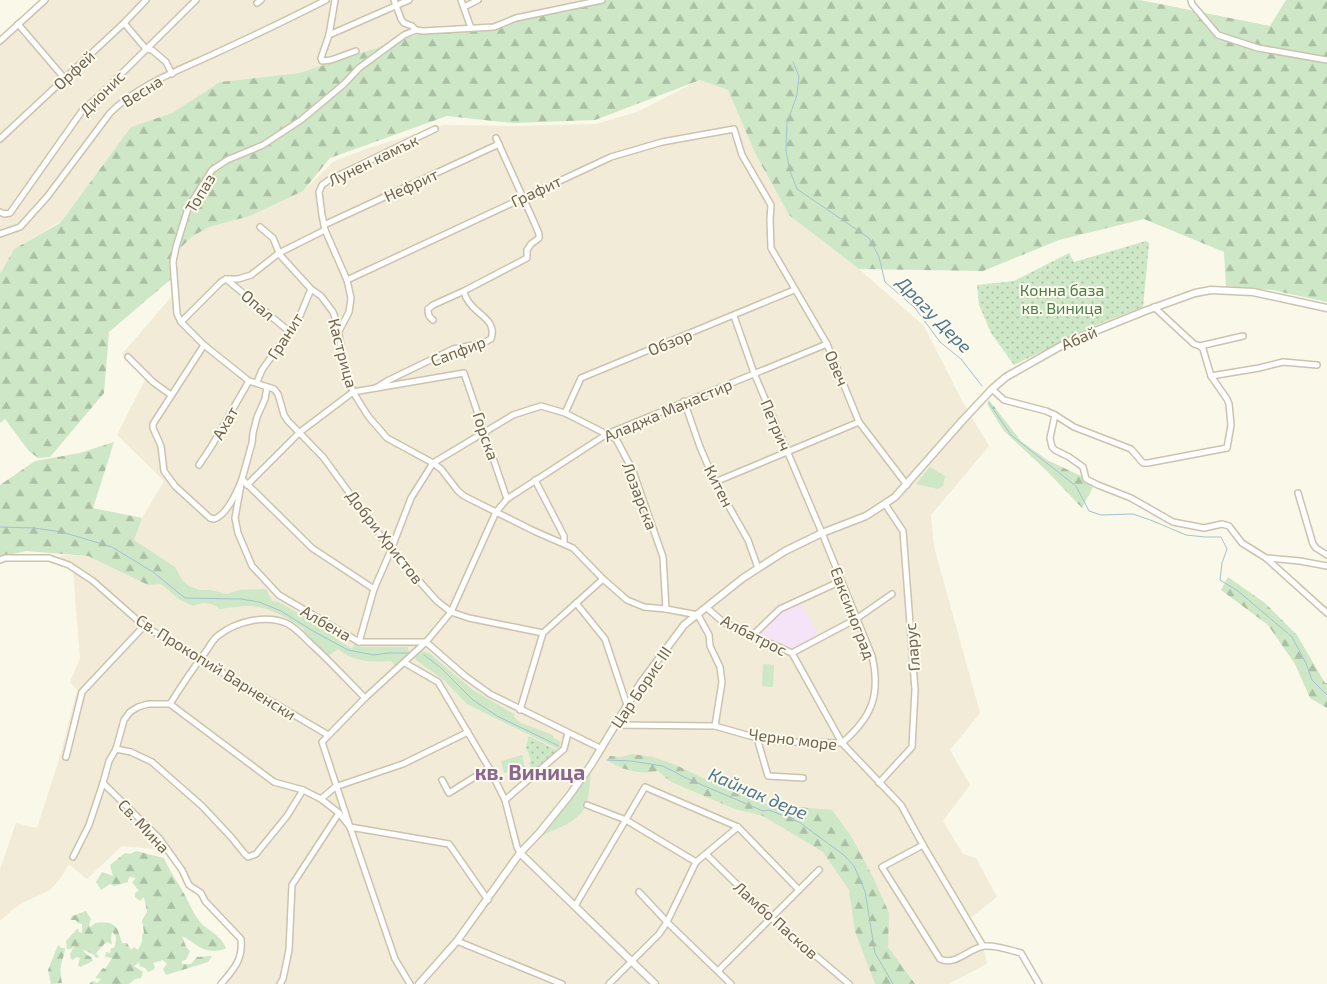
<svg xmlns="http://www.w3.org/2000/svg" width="1327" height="984" font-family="'Exo 2',sans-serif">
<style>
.residential{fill:#f1ebd7}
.education{fill:#f5e4f7}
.grass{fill:#cde7c7}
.forest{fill:url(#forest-firs)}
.park{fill:url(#park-dots)}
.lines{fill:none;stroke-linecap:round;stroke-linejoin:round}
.stream{stroke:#a5c1d3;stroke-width:1}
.minor-casing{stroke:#ccc3af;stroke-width:8}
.tertiary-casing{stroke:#ccc3af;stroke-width:9}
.minor{stroke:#fff;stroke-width:5}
.tertiary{stroke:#fff;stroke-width:6}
.labels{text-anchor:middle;stroke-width:4;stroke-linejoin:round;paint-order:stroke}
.street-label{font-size:16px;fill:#72644e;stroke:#fdfbee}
.park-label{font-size:16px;fill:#4d7c4a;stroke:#fdfbee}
.water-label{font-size:18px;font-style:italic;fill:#517791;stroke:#fdfbee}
.district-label{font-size:21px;font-weight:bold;fill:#8b668e;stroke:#fdfbee}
</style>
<defs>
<pattern id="forest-firs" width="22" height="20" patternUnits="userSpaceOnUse" patternTransform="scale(1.25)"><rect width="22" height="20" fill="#cde7c7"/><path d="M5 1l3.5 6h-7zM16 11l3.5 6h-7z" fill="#abbfa4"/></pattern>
<pattern id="park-dots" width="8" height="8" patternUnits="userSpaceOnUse" patternTransform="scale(1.25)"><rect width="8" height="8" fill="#cde7c7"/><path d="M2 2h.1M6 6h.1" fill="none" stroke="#abbfa4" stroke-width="1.8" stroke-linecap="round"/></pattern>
</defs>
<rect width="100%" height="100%" fill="#faf8e8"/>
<g class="residential">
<path d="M45,0H602L494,27L337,61L299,73L220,82L172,113L131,127L61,221L14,249L0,274V41Z"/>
<path d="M700,80L728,90L755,153L789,215L859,269L924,326L962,401L989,446L931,515L934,547L980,713L950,750L970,785L943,821L963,854L976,858L997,897L969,919L983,946L987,964L948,984H225L236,971L241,960L244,940L239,932L179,871L162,850L122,846L87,879L69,864L60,879L50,890L22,903L12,910L0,921V869L16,823L37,828L61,753L77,690L70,682L80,658L73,570L59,564L61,555L88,556L148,585L174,567L133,540L142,518L164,481L117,435L145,380L122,354L173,295L171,279L174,269L175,253L193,236L209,227L250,216L303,191L334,161L369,148L443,125L516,126L596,124L637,112Z"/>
</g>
<path class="education" d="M800,602L818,635L791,649L759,633L781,611Z"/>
<g class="grass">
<path d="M930,467L945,476L943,486L938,489L916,484Z"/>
<path d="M175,567L182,580L189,586L199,590H210L227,594L239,590L266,589L272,601L278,602L298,613L327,626L335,638L352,649L354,644L362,647H408L409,653L406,659L397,668L391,661C371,662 354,662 338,649L327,657L302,633L304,629C290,619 266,605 248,606C239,606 229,608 220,609C211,602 204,601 193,606L180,600L161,584Z"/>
<path d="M422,651L429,653L473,690L514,714V717L521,723L553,735L554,738L561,742L558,749L467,704L445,681L415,659L416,655Z"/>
<path d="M763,664L774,665L773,687L762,686Z"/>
<path d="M522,755L525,768L504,773L501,761Z"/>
<path d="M591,765C589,821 582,817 534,839Z"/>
</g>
<g class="forest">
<path d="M602,0H1140L1270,26L1286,0H1327V302L1272,290L1226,286L1224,252L1144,219L1059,240L983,271L859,269L789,215L755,153L728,90L700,80L595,120L513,123L447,116L330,158L303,191L250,216L209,227L193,236L175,253L174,269L171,279L109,332L104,393L50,457L38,458L29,451L5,419L0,423V274L14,249L60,223L131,127L172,113L220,82L299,73L433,30L494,27L516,18Z"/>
<path d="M989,400L1021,441L1047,460L1081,476L1093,487L1082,508L1047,471L1004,431L987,404Z"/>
<path d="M114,442L93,508L142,518L134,540L175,567L161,584L148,585L88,556L26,551L0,557V485L35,461L80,453Z"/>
<path d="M1228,577L1265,603L1297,635L1325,683H1327V708L1310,698L1295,664L1268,625L1221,590Z"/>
<path d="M632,754L653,757L676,765L700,777L736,789L763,804L832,810L851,836L872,875L889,913L888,947L915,984H875L855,931L849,890L823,852L763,816L735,809L671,782L658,771C642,775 620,770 607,760L610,756L621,757Z"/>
<path d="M136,851L164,858C169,870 177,881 183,892C189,902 193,913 200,922C209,932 222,935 226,949C203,955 201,946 182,936L186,947L190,951L186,960L182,961V964H191L197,957L212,956L208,962L166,975L163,969L167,964L163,960L153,963L155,967L153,970L148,972L145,968L139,966L140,962L134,966L143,972L141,978L135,979L129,984H89L93,981L97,983L101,979L95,978L103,968L105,969L112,958L105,957L106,952L110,953L111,948H114C116,942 118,936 112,932L111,939L112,944L106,942L96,953L99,957L96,958L94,955L82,949L87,955L91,957L93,961L80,967L78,965L80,958L76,957L73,960L71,959L70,954L75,944L71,949H67L66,941L78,928L79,932L82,933V924L77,923L76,920H70L72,916L86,911L91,919L89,925L91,927L95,923C115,921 117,925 122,943H127L131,950L134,947L138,950L142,942V935L144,933L142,920L147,912L144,897L140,901L135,897V893L139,891L132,882L136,878L129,877L128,882L114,886L110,884L101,890L96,882L102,872L113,876L110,865L125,853L130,854Z"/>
<path d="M58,945L62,948H65C65,954 62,959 61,965C60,971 61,977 62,983L51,984L48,970Z"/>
</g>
<g class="park">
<path d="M1146,241L1149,243L1143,307L1101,323L1014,365L991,333L979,305L977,285L1014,281L1069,253L1074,262Z"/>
<path d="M529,736L556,750L557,754L533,774L529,763L531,761L526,747Z"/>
</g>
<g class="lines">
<g class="stream">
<path d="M793,62L799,76L797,95L787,123L786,151L790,171L797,189L869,238L879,257L885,282L915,308L940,342L961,359L982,386"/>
<path d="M989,403L1011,435L1076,486L1089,511L1101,515L1133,514L1153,521L1186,535L1205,537H1221L1227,549L1222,563L1220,580L1238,591L1292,637L1306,663L1312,680L1327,695"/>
<path d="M0,527L34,528L62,532L112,547L153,572L185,598L241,599L259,602L281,611L313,631L348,650L374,655L388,653H409"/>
<path d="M424,655L441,668L473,700L497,716L559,746"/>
<path d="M607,760L631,761L663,766L686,778L763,811L769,810L799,822L845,856L854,866L865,891L875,953L893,984"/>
</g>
<g class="minor-casing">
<g id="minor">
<path d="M335,0L329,35L321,58L322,61L331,60L356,51"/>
<path d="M394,0L401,19L404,23L412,26L416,30L423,31L494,27L516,18L602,0"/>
<path d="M461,0L471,28"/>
<path d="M1191,0L1192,4L1218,35L1258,48L1327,60"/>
<path d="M257,3L261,0"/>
<path d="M464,7L478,0"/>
<path d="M124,23L146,49L152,50L166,62L172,74"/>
<path d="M18,24L65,79"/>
<path d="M416,30L404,35L359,68L344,84L301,120L263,145L227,160L212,170L188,208L176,247L173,262L177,314L181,322L204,345L249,381L274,389L278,394L284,415L288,421L323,457L391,550L437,601L451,612L469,618L543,633"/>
<path d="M329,35L409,0"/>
<path d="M0,41L45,0"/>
<path d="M0,139L124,23L146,0"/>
<path d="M0,212L4,214L10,213L82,111L100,95L196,0"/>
<path d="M324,225L499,144"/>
<path d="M260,227L273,238L280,255L311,289L321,296L333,312L337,323L343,359L353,392L368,416L387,438L433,463L441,469L458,491L464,496L534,531L573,548L603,579L627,600L644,607L666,609L698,615L709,635L710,646L720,667L722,682L715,726"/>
<path d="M0,234L20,227L47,197L110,113C139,84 180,70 216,53C253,36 289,19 326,0"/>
<path d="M226,279L290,332"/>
<path d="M347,280L611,157L662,142L734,129L742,155L771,205L770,220L771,248L827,344L859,422L907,485"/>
<path d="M734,316L754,373L822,533L872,656C881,695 872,717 842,743"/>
<path d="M433,320C429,317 428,315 428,309L433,305L464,291L527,258V250L531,244L539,238V234L534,222L496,138"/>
<path d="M181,322L221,282L226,279H238L251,275L279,253L325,230"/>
<path d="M338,333L349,312L351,298L347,280L325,230L322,215L319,192L322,185L329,180L435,129"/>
<path d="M204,345L153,424V428L161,446L164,471L175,486L210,518L214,519C227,515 237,492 242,479L312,548L374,589"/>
<path d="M1200,346L1243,336"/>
<path d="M128,357L153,382L171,395"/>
<path d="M1211,376L1259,368L1283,362L1317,365"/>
<path d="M257,382L262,370L299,318L311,289"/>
<path d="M267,387L265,399L257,417L253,433L252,443L242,479L235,518L238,533L252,566L279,595L359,642H426L465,676L490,694L600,748"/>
<path d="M376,388L389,380L453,349L483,343L491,339C498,319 474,314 467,299C465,297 465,294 464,291"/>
<path d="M992,389L1004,400L1046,411L1055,415L1050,438L1052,447L1055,450L1069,457L1083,467L1086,479L1098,485L1131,498L1173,522L1204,528L1222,524L1229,526L1242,543L1266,558L1327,613"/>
<path d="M684,401L700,447L715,482L748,540L758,568"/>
<path d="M565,413L581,378L794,290"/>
<path d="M1055,415L1074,427L1131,449L1143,463H1148L1227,448L1231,425L1229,404L1227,399L1211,376L1203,349L1200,346L1194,344L1154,307"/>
<path d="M199,465L211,447L249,381"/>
<path d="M535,480L564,536V543"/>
<path d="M715,482L859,422"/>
<path d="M247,485L300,432L353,392L464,373L507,499"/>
<path d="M1298,493L1313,544L1316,548L1327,555"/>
<path d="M1266,558L1300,561L1327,566"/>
<path d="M0,560L5,558H49L69,565L93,581L144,626L328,735"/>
<path d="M576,603L605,639L627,705"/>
<path d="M707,608L723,622L792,653L842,743L901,805L923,845"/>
<path d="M753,635L780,609L841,581"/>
<path d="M359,642L374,589L391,550L411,498L433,463L513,415L541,406L565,413L616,439L633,471L663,557L666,609"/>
<path d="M792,653L856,619L892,594"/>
<path d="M405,663L438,682L489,768L505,800L517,847L520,853"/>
<path d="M170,704L274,782L303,790L321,799L339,813L350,827L395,959L410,984"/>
<path d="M520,710L543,633L603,579"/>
<path d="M615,725L715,726L757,738L787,742L842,743"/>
<path d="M757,738L768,776L803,778"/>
<path d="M116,749L131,752L152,762L202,806L232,838L244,853L248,857L256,854L287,816L303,790"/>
<path d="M66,757L82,692L144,626"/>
<path d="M442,780L449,793L489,768"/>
<path d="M103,783L159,838L182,870L189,885L201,893L205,901L241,939C243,960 234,969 221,984"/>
<path d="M879,783L912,747L915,690L903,531L885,504"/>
<path d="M321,799L335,787L403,764L468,732"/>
<path d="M505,800L564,749L568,733"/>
<path d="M587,805L626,820L696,862"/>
<path d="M350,827L322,742L365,698L426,642L451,612L496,512L507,499L607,434L827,344"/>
<path d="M350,827L449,844L488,900"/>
<path d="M706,854L770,917L849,984"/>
<path d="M73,857L89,825L103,783L109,761L116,749L124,720L130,712L138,707L148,704H170C182,685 194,667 207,650C210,645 214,638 219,635C237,621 267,614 288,624C297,629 304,637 311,644C330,661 347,680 365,698"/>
<path d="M639,892L667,922L731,984"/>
<path d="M575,906L645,787L738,827L799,890"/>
<path d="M457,941L562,984"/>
<path d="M983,946L923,845L882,867L940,959C955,967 970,947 985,946C997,945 1009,950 1021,953L1039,984"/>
<path d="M718,971L819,870"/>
<path d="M280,984L283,979L289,950L292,885L339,813"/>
<path d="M609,984L659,934L667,922L696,862L738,827"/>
</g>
</g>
<g class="tertiary-casing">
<g id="tertiary">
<path d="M520,853L655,984"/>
<path d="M419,984L457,941L520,853L540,832L569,796L591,765L640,684L684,625L743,578L785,551L822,533L866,516L895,497L962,421L992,389L1006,377L1068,342L1145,311L1195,293L1211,290L1253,292L1327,308"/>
</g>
</g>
<use href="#minor" class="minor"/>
<use href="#tertiary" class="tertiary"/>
</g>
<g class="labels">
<g class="street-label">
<text transform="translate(74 70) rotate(-43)" y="6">Орфей</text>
<text transform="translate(142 91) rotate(-32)" y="6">Весна</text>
<text transform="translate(102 93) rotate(-45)" y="6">Дионис</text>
<text transform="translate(373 160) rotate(-26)" y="6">Лунен камък</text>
<text transform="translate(411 185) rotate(-25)" y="6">Нефрит</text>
<text transform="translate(536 191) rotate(-25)" y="6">Графит</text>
<text transform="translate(200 193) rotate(-59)" y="6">Топаз</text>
<text transform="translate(258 305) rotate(40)" y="6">Опал</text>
<text transform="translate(285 336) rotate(-57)" y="6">Гранит</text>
<text transform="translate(1079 338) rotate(-24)" y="6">Абай</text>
<text transform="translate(670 342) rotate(-22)" y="6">Обзор</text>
<text transform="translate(458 351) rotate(-21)" y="6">Сапфир</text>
<text transform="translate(343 353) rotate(75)" y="6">Кастрица</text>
<text transform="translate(837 368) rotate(67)" y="6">Овеч</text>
<text transform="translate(668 410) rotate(-23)" y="6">Аладжа Манастир</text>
<text transform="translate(225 423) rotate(-60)" y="6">Ахат</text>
<text transform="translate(776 425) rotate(67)" y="6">Петрич</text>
<text transform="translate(486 436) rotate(71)" y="6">Горска</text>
<text transform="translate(719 486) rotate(63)" y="6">Китен</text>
<text transform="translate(640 496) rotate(69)" y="6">Лозарска</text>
<text transform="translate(385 537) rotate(52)" y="6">Добри Христов</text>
<text transform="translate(853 613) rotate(69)" y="6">Евксиноград</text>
<text transform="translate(326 623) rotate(30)" y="6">Албена</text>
<text transform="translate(754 635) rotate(27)" y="6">Албатрос</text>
<text transform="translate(912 647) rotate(-95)" y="6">Гларус</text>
<text transform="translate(216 667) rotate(32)" y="6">Св. Прокопий Варненски</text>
<text transform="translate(641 687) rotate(-56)" y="6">Цар Борис III</text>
<text transform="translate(793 739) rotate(7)" y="6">Черно море</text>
<text transform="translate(144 826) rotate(47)" y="6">Св. Мина</text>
<text transform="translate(776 920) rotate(42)" y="6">Ламбо Пасков</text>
</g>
<g class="park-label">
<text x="1062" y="296">Конна база<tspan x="1062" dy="18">кв. Виница</tspan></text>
</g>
<g class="water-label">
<text transform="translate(934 315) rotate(46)" y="6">Драгу Дере</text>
<text transform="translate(758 794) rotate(23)" y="6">Кайнак дере</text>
</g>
<g class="district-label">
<text x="530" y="780">кв. Виница</text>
</g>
</g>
</svg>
